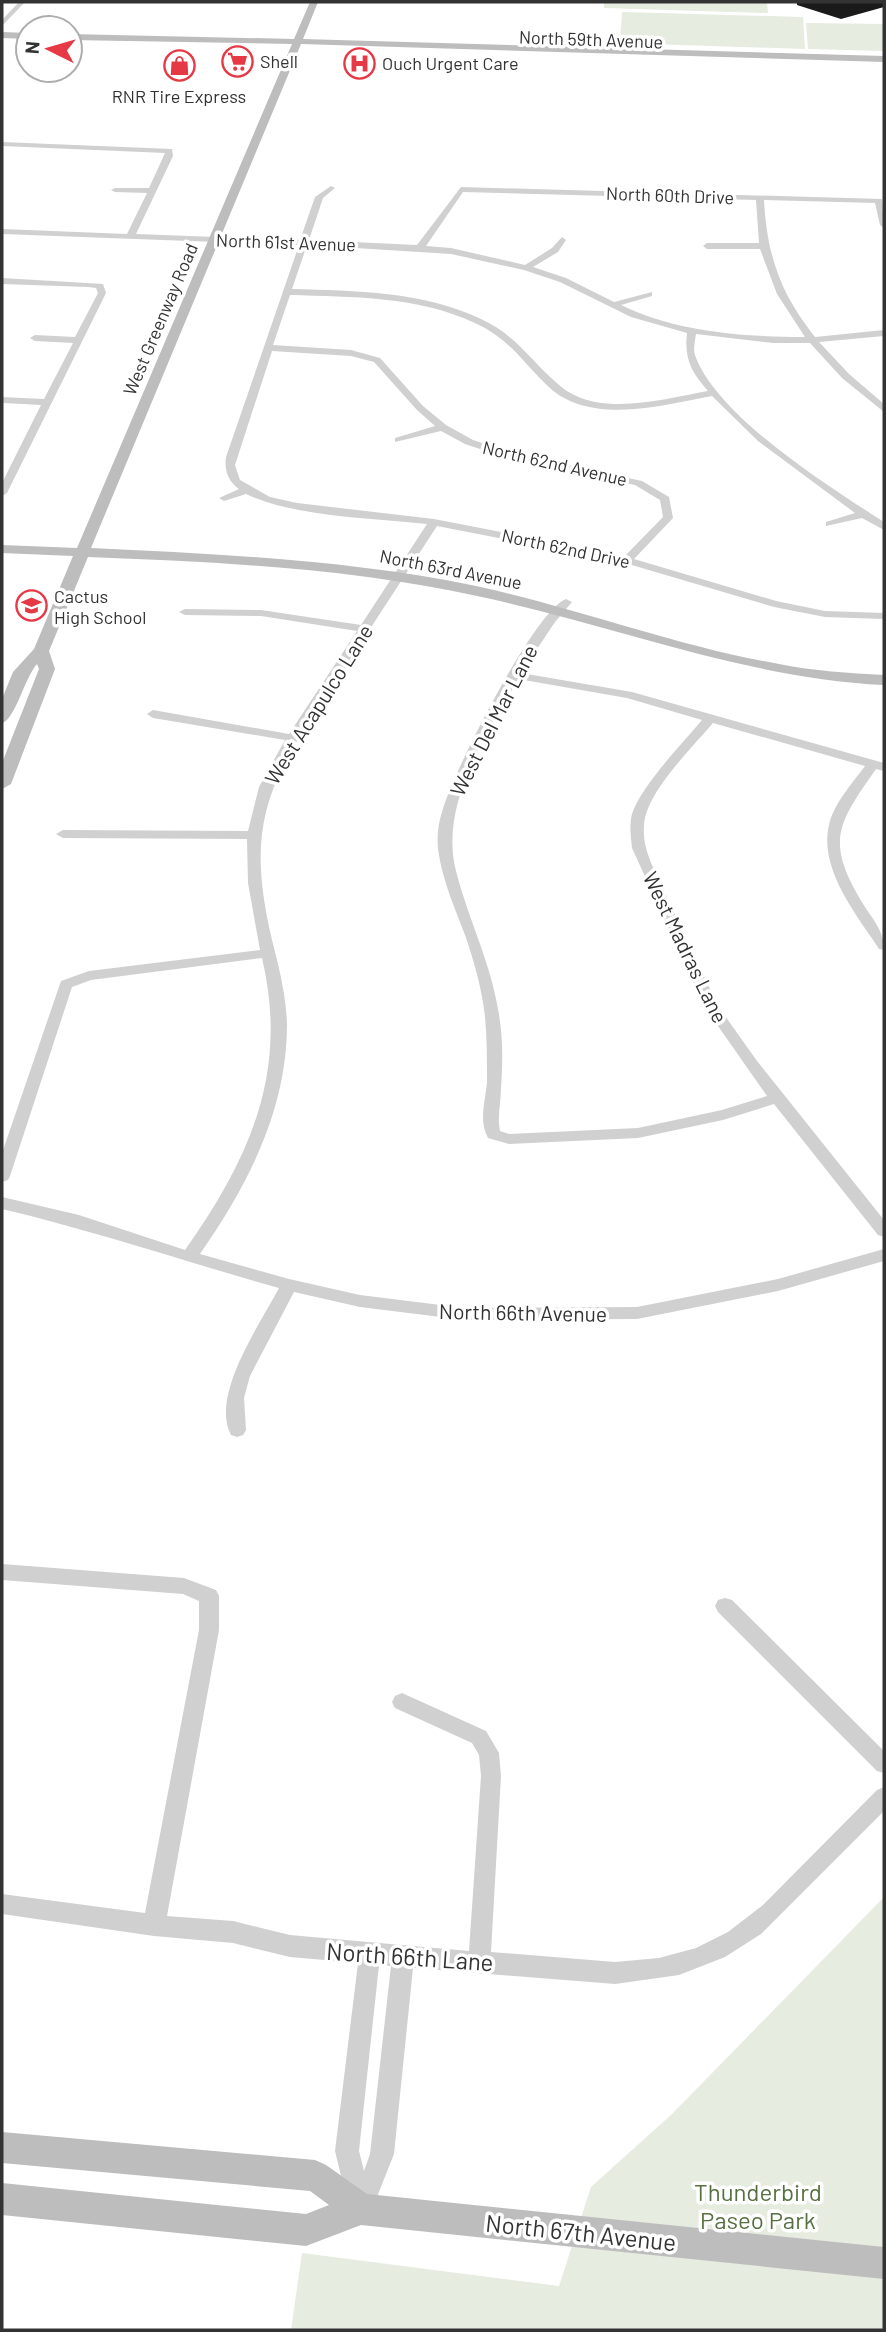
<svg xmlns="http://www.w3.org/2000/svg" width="886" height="2332" font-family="Barlow,sans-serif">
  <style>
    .green { fill: #e6ecdf }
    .building { fill: #1a1a1a }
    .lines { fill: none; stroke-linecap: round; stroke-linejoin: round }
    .street { fill: #d0d0d0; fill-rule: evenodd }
    .secondary { fill: #bdbdbd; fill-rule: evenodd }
    .labels { text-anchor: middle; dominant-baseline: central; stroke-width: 7; stroke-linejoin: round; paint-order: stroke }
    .far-street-label { font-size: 18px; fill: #333; stroke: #fff }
    .far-poi-label { font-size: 18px; fill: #333; stroke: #fff; text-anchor: start }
    .street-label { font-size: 21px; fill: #333; stroke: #fff }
    .near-street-label { font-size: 24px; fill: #333; stroke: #fff }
    .near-park-label { font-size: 24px; fill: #56703f; stroke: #fff }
  </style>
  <rect width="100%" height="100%" fill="#fff"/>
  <!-- green -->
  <g class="green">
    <polygon points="604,2 767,2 768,13 604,8"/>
    <polygon points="622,12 803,17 805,49 620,43"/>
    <polygon points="806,23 884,24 884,51 808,49"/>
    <polygon points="884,1897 884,2330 291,2330 302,2253 559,2286 591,2187 672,2114"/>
  </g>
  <!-- building -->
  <polygon class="building" points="797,2 884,2 884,7 841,19 797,5"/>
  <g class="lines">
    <!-- street -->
    <g class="street">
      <polygon points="19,2 25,2 2,26 2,20"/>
      <path d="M2,142L172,149L173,156L136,234L300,240L315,197L331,186L335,188L323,198L309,240L417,245L461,187L882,199L884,228L880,225L875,203L764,200C767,255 780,293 815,337L884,330V336L819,342L849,374L884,404V412L842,378L810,343H773L696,334C695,341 693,349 695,355C716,416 831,488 884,522V530L862,518L826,526V522L855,513L758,441L712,396C664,405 593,425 551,389C523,364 512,340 475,323C418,296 352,297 290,295L273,345L351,350L380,358L423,406L446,425L473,440L516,454L642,481L669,497L673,518L634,559L776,601L825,611L884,613V619L825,617L774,607L625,563L437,526L297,741C254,812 254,861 272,940C279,967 286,995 287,1024C287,1110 248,1185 200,1254L289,1279L360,1295L465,1308L637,1307L778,1279L884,1249V1261L778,1291L637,1319L465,1320L360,1307L294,1292L250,1376L244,1398L246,1430L243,1435L237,1437L231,1435C210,1396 260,1324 279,1288C186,1262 95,1231 2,1209V1197L79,1215L185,1250C250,1158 289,1072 262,958L91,980L72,987L10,1176L8,1180L2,1182V1153L61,981L89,971L260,950L248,883L247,839L63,838L56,834L63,830L248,831L259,787L285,740L153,718L147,714L153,710L289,734L357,631L261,616L185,615L179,612L185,609L261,610L361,625L427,524C372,518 295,517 246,494L224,501L219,498L239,489C228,481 224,470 226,457L299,245L2,234V229L127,234L147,193L115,192L111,190L115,188H149L165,153L2,146ZM463,192L756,200L759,243H707L703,246L707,249H760L777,294L805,337C744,337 676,332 621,305L652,296V292L614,302L566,278L533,267L558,252L566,240L562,237L552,248L525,265L451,248L426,246ZM307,245L451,254L524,270L560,282L631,317L687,333C684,358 691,372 708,391C663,399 596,419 558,384C530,360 516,335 481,319C422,291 356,291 292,289ZM272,351L351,356L374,362L417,410L435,426L395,438V442L441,431L465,444L510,459L635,485L660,500L663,517L625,556L434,519L297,503L270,497L240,480L235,465Z"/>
      <polygon points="2,278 103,284 106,293 7,493 2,496 2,483 41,405 3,403 2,397 44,399 73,343 35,341 30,338 35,335 75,337 98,293 96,288 88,287 2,284"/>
      <path d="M566,599L572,602L555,622L521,673L632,692L884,763V771L876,769C836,826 825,842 865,907C875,922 884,932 884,950L879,949C855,912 813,863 832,815C839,798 854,781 865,766L713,723C692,748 644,794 644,827C643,841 647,853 652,865L718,1006L757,1061L884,1220V1237L878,1235L774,1104L723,1120L638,1138L509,1144L488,1138C478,1120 486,1100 487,1081C487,1059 487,1038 485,1017C482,989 474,961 465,935C454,906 442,879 438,849C437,836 438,824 442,812C452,774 534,611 566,599ZM518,679L627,698L702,720C682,744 641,786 632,814C629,825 631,837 632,848L704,1006L767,1096L722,1110L638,1128L509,1134L500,1131C497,1116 501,1103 501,1088C503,1062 503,1035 498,1009C490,961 468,918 456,871C439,804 486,736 518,679Z"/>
      <path d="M2,1564L184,1578L216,1590L219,1596V1630L167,1916L233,1921L290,1935L469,1951L481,1776L479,1755L472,1743L395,1708L392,1702L395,1696L402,1693L486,1731L499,1753L501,1776L491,1952L615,1962L659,1958L696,1948L728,1932L763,1905L877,1790L884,1787V1811L761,1934L725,1957L679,1975L615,1984L413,1968L394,2154L369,2217L361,2221L353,2217L349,2209L335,2151L358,1963L290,1957L233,1943L154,1936L2,1914V1894L145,1913L199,1630V1601L183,1594L2,1580ZM379,1965L391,1966L370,2154L364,2171L359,2151Z"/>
      <polygon points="725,1598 732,1600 884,1751 884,1773 877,1771 718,1612 715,1606 718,1600"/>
    </g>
    <!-- secondary -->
    <g class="secondary">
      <path d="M310,2H318L303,39L884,56V62L301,44L91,548C220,554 350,560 476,586C578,608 676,646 779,664C814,671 849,673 884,675V685C743,678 614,625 477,596C349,568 218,562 88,557L49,651L55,669L11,784L2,789V763L39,669L37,664C25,677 15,720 2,723V699L13,672L34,649L73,556L2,553V545L77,548L292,44L70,40V34L294,39Z"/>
      <polygon points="2,32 28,33 28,39 2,38"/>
      <polygon points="2,2132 315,2160 326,2165 367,2194 884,2247 884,2279 361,2225 306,2246 2,2215 2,2183 306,2214 329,2205 310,2191 2,2163"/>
    </g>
  </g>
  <!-- icons -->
  <defs>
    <symbol id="supermarket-ring" viewBox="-11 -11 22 22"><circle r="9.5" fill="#fff" stroke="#e63946" stroke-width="1.5"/><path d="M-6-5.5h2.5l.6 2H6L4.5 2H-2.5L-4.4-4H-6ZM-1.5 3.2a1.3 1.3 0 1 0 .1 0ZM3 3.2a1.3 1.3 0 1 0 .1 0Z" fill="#e63946"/></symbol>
    <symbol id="hospital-ring" viewBox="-11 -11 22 22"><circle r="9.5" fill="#fff" stroke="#e63946" stroke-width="1.5"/><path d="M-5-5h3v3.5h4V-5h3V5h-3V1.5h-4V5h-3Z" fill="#e63946"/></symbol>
    <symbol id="shop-ring" viewBox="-11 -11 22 22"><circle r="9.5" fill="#fff" stroke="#e63946" stroke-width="1.5"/><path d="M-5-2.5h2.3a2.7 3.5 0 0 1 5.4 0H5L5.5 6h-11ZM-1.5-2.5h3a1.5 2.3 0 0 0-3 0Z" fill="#e63946"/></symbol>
    <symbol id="school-ring" viewBox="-11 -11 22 22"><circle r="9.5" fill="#fff" stroke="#e63946" stroke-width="1.5"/><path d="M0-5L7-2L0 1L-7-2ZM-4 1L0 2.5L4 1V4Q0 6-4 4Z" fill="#e63946"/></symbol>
  </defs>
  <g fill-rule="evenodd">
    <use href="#supermarket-ring" x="220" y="44" width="35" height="35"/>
    <use href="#hospital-ring" x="342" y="46" width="35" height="35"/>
    <use href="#shop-ring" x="162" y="48" width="35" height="35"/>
    <use href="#school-ring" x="14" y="588" width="35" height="35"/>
  </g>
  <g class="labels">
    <!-- far-street labels -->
    <g class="far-street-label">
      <text transform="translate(591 39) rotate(2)">North 59th Avenue</text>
      <text transform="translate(670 195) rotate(2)">North 60th Drive</text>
      <text transform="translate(286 242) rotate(2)">North 61st Avenue</text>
      <text transform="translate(160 319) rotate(-67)">West Greenway Road</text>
      <text transform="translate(555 463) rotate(13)">North 62nd Avenue</text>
      <text transform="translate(566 548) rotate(12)">North 62nd Drive</text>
      <text transform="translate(451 569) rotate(11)">North 63rd Avenue</text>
    </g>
    <!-- far-poi labels -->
    <g class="far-poi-label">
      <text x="260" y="61">Shell</text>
      <text x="382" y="63">Ouch Urgent Care</text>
      <text x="179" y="96" text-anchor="middle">RNR Tire Express</text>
      <text x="54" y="596">Cactus<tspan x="54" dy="21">High School</tspan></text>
    </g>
    <!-- street labels -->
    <g class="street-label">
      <text transform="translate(318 704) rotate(-58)">West Acapulco Lane</text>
      <text transform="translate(493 720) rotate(-63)">West Del Mar Lane</text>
      <text transform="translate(686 947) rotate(64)">West Madras Lane</text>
      <text transform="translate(523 1312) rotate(1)">North 66th Avenue</text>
    </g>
    <!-- near-street labels -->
    <g class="near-street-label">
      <text transform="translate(410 1956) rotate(4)">North 66th Lane</text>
      <text transform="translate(581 2232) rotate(6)">North 67th Avenue</text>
    </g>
    <!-- near-park labels -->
    <g class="near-park-label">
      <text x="758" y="2191">Thunderbird<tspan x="758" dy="28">Paseo Park</tspan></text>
    </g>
  </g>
  <!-- border -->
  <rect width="886" height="2332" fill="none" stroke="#333333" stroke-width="7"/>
  <!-- north arrow -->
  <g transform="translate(49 49) rotate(275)"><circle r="33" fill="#ffffff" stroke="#adadad" stroke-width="2"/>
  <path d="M0-5L12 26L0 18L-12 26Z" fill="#e63946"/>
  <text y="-10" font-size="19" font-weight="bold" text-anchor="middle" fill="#333333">N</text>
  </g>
</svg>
